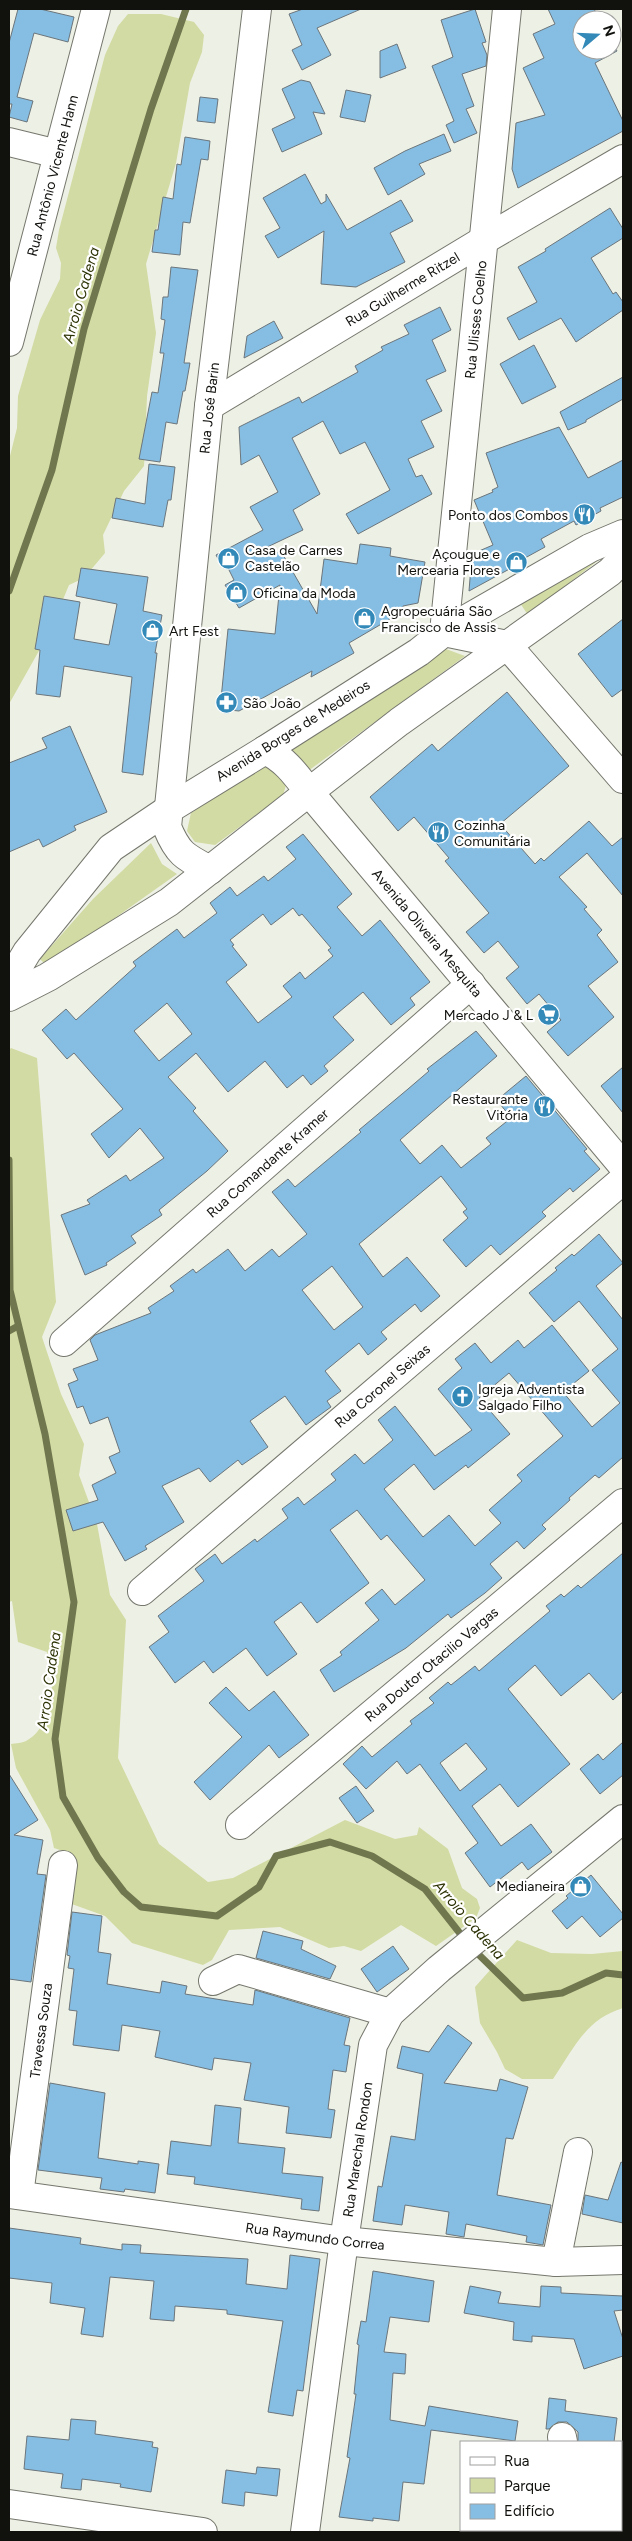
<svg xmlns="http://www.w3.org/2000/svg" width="632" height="2541" font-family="Figtree,sans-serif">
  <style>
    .green { fill: #d2dba3 }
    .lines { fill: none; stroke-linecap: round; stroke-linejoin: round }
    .stream { stroke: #70764e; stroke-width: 7 }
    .building { fill: #85bee2; stroke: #6b757c; fill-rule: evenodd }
    .minor-casing { stroke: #75776d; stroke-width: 30 }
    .major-casing { stroke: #75776d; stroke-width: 30 }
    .minor { stroke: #fff; stroke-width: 28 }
    .major { stroke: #fff; stroke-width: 28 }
    .labels { text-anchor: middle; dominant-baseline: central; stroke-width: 4.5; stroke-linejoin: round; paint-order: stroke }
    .street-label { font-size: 14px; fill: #11120e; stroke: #fff }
    .poi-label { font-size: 14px; fill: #11120e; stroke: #fff; text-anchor: start }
    .water-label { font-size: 15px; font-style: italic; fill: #2e3305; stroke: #fff }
  </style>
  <rect width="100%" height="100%" fill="#edf0e4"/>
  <!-- green -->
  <g class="green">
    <polygon points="128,14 161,14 194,22 204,35 202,52 190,83 176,163 146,264 156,333 147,396 144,466 124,491 103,535 105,553 84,578 69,585 49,633 9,704 9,460 17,428 18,396 40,320 60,279 61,263 56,248 59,230 105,55 118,26"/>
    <polygon points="605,555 528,615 518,600"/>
    <polygon points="443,648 465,656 308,771 291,748"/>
    <polygon points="262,767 277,768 287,782 283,795 215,845 195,842 187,831 191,813"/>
    <polygon points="151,843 162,864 177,874 47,966 40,959 93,899"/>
    <path d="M11,1048L37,1058L56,1302L42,1337L61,1394L84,1444L79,1475L97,1524L110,1595L126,1620L118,1758L159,1844L208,1882L233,1878L345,1820L395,1839L417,1835L419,1827L448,1849L462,1888L477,1899L480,1908L476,1918L436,1946L401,1925L361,1951L344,1946L329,1948L280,1927L229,1930L212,1960L203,1965L132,1943L105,1916L69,1903L66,1852L54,1848L50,1830L16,1768L11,1744C16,1743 22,1743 26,1741C53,1728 57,1675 47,1652L18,1642L12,1601L9,1602V1050Z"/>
    <path d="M517,1940L551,1953L592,1954L623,1951V2008C586,2019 574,2048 553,2079H522L505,2069L497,2052L480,2023L475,1987Z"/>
  </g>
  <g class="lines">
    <!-- stream -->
    <g class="stream">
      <polyline points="9,591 52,470 84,329 151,109 186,9"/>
      <polyline points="9,1160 10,1290 45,1434 74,1602 55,1739 63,1797 98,1858 124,1892 141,1907 217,1916 259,1887 276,1856 330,1842 372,1856 425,1889 466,1941"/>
      <polyline points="9,1331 18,1326"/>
      <polyline points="473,1949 523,1998 562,1993 606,1973 623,1975"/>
    </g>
  </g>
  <!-- building -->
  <g class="building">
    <polygon points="18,9 40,9 74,17 68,42 34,33 17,97 33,101 27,122 9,117 12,104 9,104 9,43"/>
    <polygon points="303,9 361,9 317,28 331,55 302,70 292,50 302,45 289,14"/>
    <polygon points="475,9 486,42 482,43 487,55 486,66 462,74 474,106 466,109 477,133 454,143 446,125 454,121 432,66 453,57 441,20"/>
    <polygon points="548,9 594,9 600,20 582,20 582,50 612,50 612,42 617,51 595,63 623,121 623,131 518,188 512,169 516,123 545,115 523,68 544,58 533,34 555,24"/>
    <polygon points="397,44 406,68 380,78 380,51"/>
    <polygon points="301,80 310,82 325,114 313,112 322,134 282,152 272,129 295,118 282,89"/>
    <polygon points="346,90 371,95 365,122 340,117"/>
    <polygon points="200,97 218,99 215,123 197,121"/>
    <polygon points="444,134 451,151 419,164 425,174 388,195 374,168 405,151"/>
    <polygon points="185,137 210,141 208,160 201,159 190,223 183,222 180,255 152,252 155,230 158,230 163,197 173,199 177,164 181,165"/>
    <polygon points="305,174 321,204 326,201 326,194 347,230 401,200 413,221 390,233 405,262 356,287 321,284 324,231 278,258 265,236 280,228 263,198"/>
    <polygon points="610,208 623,229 623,238 591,258 613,294 616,292 623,302 623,310 576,342 561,318 519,340 507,318 537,302 518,267 546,251 545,249"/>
    <polygon points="171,267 198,270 184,363 190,363 185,391 183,391 177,424 166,422 160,462 139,459 152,392 158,393 164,353 160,353 165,320 161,319 163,297 168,297"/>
    <polygon points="440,307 451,330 432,340 446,371 426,380 442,411 421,421 434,447 408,459 416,477 422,475 432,494 358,534 346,514 390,490 365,442 340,454 323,421 292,438 320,494 293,510 303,530 261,550 282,553 317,614 324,559 357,564 360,544 391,548 390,556 425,562 418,603 403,606 402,612 349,643 354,653 311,677 312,671 239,711 220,709 228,629 275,634 280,585 239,608 225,585 234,580 227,566 223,568 216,555 263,530 250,507 278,492 259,455 241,465 239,427 299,397 302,403 358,372 355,366 383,350 381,347 409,334 404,325"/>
    <polygon points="274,321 283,338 244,358 247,336"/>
    <polygon points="534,345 556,387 522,404 500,364"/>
    <polygon points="623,377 623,399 586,420 586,422 568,430 560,412"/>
    <polygon points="559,427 588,478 623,460 623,497 600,508 601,511 576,525 574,521 541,539 545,547 525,558 526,560 469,591 472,554 493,545 474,500 493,492 492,490 498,487 486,453"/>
    <polygon points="149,464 175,467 171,500 168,500 163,527 112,518 116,498 145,504"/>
    <polygon points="81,568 148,577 143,611 162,615 155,653 157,653 143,775 122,772 132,677 64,666 60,697 36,694 40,650 35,649 44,596 80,602 74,639 109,645 117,604 76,596"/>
    <polygon points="623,619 623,689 612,697 578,654"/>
    <polygon points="507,692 569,766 500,824 535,864 541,858 544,861 589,821 612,846 623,837 623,896 587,853 559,877 587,907 584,909 602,930 597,935 618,962 588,986 614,1017 568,1056 547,1032 561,1020 539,994 527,1004 506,978 519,967 498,941 484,953 466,932 489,913 445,861 449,858 414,817 398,831 370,797 432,744 438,751"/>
    <polygon points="70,726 107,812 74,826 76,830 43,847 39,839 9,852 9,763 47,748 42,738"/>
    <path d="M303,834L352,894L337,907L362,936L380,920L430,982L410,998L415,1005L391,1025L363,992L333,1017L354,1040L324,1066L328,1071L311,1085L303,1075L287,1088L265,1061L228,1092L196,1053L168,1077L196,1108L193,1111L228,1151L207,1171L159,1210L162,1215L131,1236L136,1243L106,1263L107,1265L85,1275L61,1215L90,1204L87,1200L126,1175L130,1181L164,1158L140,1128L109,1158L91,1134L123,1109L74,1053L67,1059L42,1030L66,1009L76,1020L136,966L133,962L177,929L184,938L217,913L210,903L230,887L237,896L264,876L268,881L296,859L286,847ZM293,908L299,916L302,914L331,948L328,950L333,956L305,979L300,972L283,986L292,997L258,1023L226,982L247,965L232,946L234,945L230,940L263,914L271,925ZM167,1003L192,1034L159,1061L134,1031Z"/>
    <path d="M476,1031L497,1056L400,1140L420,1164L442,1145L461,1168L491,1144L486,1138L511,1118L497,1100L526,1076L587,1149L584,1151L600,1169L573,1192L570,1188L542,1212L546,1216L500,1255L491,1245L466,1267L443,1240L468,1218L463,1212L467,1209L441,1176L359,1244L383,1277L407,1257L440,1296L421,1312L415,1304L381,1332L387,1339L368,1355L359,1343L325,1371L341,1391L327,1401L331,1407L306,1425L285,1396L250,1421L268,1447L242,1465L238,1460L210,1482L199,1468L162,1486L184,1522L145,1546L147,1549L125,1561L103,1522L73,1531L66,1510L98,1500L92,1485L116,1473L109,1457L120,1452L108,1417L90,1424L83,1406L77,1408L68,1384L78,1380L73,1369L98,1360L90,1340L95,1335L151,1313L148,1308L174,1291L170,1286L193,1269L196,1273L228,1249L245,1271L272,1249L279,1257L307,1234L272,1192L288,1179L295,1187L361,1132L359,1130L408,1089L429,1071L427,1069ZM332,1266L363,1307L334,1330L302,1290Z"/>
    <polygon points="623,1067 623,1113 601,1086"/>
    <path d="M599,1234L623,1263L596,1286L623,1320V1457L599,1478L595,1475L569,1498L570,1500L542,1525L546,1529L524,1549L517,1541L490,1564L502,1578L485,1593L451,1618L448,1614L406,1648L334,1692L320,1670L342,1655L340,1652L379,1620L365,1603L382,1589L395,1605L425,1580L387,1535L381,1540L357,1510L330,1530L369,1583L317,1623L301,1602L274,1622L297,1654L267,1676L246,1648L213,1673L204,1661L175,1683L149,1647L169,1632L158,1616L204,1581L195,1569L215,1554L222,1564L255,1539L257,1542L288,1518L282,1509L298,1497L304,1505L336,1480L331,1474L355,1454L364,1464L393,1440L378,1420L395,1406L435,1456L472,1430L438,1389L462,1368L455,1359L475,1343L491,1363L518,1340L524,1348L552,1325L589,1371L563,1392L592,1427L620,1403L592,1370L618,1349L579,1301L554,1322L529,1293L557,1270L555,1268L572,1254L574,1256ZM509,1373L563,1436L517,1475L522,1481L489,1510L501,1523L475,1546L449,1515L423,1537L384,1489L414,1464L434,1490L466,1465L468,1468L510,1434L479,1398Z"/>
    <path d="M623,1553V1691L613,1700L589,1673L561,1696L535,1665L508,1689L570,1764L518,1807L500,1784L472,1806L501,1846L531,1824L552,1852L528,1870L522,1862L490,1887L465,1853L478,1843L420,1764L407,1774L397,1761L366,1789L343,1764L362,1746L372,1757L412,1724L410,1721L434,1703L429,1698L448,1682L451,1685L475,1666L479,1671L550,1611L546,1606L561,1594L564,1597L578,1585L581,1588ZM466,1743L487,1769L460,1791L440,1763Z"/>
    <polygon points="226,1687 249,1711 274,1691 309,1735 279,1758 269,1745 210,1800 194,1782 242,1737 209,1703"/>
    <polygon points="623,1742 623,1775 600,1794 580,1769 598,1754 603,1760"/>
    <polygon points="9,1774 38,1820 14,1835 43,1840 37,1874 46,1875 31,1982 9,1979"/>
    <polygon points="356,1786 374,1811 357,1823 339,1798"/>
    <polygon points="591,1875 623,1914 623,1918 600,1937 582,1916 567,1929 552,1911 568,1898 566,1896"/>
    <polygon points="72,1912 102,1916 98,1952 111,1954 107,1984 160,1993 162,1981 187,1986 185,1994 253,2005 255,1990 350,2018 344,2045 350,2046 346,2072 333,2070 328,2109 335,2110 331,2138 286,2133 289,2107 244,2100 251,2063 214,2058 212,2070 155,2057 160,2031 122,2025 119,2051 73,2045 77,2011 69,2010 74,1969 68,1968 70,1956 67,1955"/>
    <polygon points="263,1931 303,1941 301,1949 336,1966 330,1979 256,1958"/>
    <polygon points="393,1946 409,1969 377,1992 361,1969"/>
    <polygon points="448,2025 472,2043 444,2083 497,2091 500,2079 528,2087 513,2139 506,2138 497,2195 551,2205 543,2245 526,2242 527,2236 466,2224 464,2237 446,2234 449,2212 405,2205 402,2225 373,2221 378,2186 382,2187 391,2136 415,2140 423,2074 397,2068 402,2046 429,2052"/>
    <polygon points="50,2083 105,2093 98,2158 138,2164 138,2161 159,2164 155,2193 125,2189 124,2192 100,2189 102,2178 38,2170"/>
    <polygon points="215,2105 241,2108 238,2143 285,2148 282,2173 323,2177 319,2211 301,2209 302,2199 194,2184 195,2177 167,2174 171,2141 211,2146"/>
    <polygon points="621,2162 623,2163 623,2223 582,2214 585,2195 608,2200"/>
    <polygon points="9,2228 81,2238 80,2244 122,2250 122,2244 141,2245 140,2253 248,2259 246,2284 287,2289 290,2255 320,2259 303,2391 297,2390 293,2416 268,2412 283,2321 227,2314 227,2310 175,2306 174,2321 150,2319 154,2281 110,2277 103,2337 81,2334 85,2308 50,2303 52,2283 9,2278"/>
    <polygon points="373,2271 434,2281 429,2322 390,2317 384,2352 406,2354 405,2374 393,2373 390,2420 425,2426 429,2406 518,2421 515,2441 431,2430 424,2484 403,2482 399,2521 373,2518 373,2521 339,2517 350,2458 347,2457 356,2394 354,2394 359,2345 357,2344 361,2321 366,2322"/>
    <polygon points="470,2286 501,2292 498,2303 540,2307 541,2286 561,2287 561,2293 623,2296 623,2310 614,2311 623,2339 623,2356 584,2369 574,2339 532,2336 532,2342 513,2340 514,2322 464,2313"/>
    <polygon points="549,2398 566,2400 565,2411 617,2418 614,2442 578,2442 578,2432 567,2422 558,2422 549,2429 546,2429"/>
    <polygon points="71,2419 96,2421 95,2434 153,2442 152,2447 158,2448 151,2492 120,2487 121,2484 82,2479 81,2490 61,2488 63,2474 24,2469 27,2436 69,2440"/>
    <polygon points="257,2467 280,2469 277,2496 245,2492 244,2506 222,2503 226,2470 256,2474"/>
  </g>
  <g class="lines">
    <defs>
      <g id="minor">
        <polyline points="9,142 58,154"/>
        <path id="s1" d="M9,342L96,9"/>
        <path id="s2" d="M209,406L484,240L623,159"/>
        <path id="s3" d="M623,558L610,572L399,722L309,792L623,1166"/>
        <path id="s4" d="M444,632L507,9"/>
        <polyline points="507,645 623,779"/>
        <polyline points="265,750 419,652 444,632 590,548 623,534"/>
        <path id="s5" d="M64,1342L471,984"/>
        <path id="s6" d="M142,1591L623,1180"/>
        <path id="s7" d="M240,1825L623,1503"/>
        <polyline points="213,1981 238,1969 390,2013"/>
        <path id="s8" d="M9,2194L344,2241L556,2262L623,2260"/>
        <path id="s9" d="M19,2195L63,1865"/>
        <polyline points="556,2262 578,2152"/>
        <polyline points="562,2437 563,2442"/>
        <polyline points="9,2504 203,2532"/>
        <path id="s10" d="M305,2532L344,2241L373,2045L390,2013L439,1969L623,1819"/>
        <polyline points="557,2532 557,2530"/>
      </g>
      <g id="major">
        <polyline points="444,632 507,645"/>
        <path id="s11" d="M210,870C185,857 178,854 167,827L209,406L257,9"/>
        <path d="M9,982L27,952L111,848L169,809L265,750C285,759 296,775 309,792L169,902L48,977L9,997"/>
      </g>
    </defs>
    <!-- minor casing -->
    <use href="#minor" class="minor-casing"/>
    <!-- major casing -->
    <use href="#major" class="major-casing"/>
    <!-- minor -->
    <use href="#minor" class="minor"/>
    <!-- major -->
    <use href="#major" class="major"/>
  </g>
  <!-- icons -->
  <defs>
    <symbol id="restaurant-disc" viewBox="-11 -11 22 22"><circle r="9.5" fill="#3389b8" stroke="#fff"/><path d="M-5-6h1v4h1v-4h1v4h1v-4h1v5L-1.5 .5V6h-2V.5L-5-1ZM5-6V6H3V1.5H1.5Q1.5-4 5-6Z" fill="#fff"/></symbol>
    <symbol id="shop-disc" viewBox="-11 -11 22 22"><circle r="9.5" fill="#3389b8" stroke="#fff"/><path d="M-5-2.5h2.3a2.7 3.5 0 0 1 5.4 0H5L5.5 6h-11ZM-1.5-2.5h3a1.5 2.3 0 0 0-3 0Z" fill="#fff"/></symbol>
    <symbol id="pharmacy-disc" viewBox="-11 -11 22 22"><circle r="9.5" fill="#3389b8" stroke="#fff"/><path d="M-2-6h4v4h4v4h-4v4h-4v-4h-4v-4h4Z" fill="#fff"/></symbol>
    <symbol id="supermarket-disc" viewBox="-11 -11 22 22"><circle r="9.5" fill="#3389b8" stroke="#fff"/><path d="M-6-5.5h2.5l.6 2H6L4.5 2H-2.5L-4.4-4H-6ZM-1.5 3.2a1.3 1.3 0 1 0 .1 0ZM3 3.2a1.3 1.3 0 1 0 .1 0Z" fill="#fff"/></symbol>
    <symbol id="church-disc" viewBox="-11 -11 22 22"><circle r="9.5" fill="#3389b8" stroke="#fff"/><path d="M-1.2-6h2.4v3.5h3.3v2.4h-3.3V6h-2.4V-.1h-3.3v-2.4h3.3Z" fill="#fff"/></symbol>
  </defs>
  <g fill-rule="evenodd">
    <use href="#restaurant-disc" x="572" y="502" width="25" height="25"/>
    <use href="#shop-disc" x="216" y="546" width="25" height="25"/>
    <use href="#shop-disc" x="504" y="550" width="25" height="25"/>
    <use href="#shop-disc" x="224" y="580" width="25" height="25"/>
    <use href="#shop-disc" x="352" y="606" width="25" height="25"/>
    <use href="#shop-disc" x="140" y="618" width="25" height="25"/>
    <use href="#pharmacy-disc" x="214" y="690" width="25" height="25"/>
    <use href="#restaurant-disc" x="426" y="820" width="25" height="25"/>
    <use href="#supermarket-disc" x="536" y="1002" width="25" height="25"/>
    <use href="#restaurant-disc" x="532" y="1094" width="25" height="25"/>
    <use href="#church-disc" x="450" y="1384" width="25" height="25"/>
    <use href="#shop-disc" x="568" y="1874" width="25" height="25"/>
  </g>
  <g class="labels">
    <!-- street labels -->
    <g class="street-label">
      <text stroke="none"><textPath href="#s1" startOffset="172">Rua Antônio Vicente Hann</textPath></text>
      <text stroke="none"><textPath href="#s2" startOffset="226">Rua Guilherme Ritzel</textPath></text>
      <text stroke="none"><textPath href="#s4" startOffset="314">Rua Ulisses Coelho</textPath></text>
      <text stroke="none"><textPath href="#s11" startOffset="484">Rua José Barin</textPath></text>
      <text transform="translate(293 731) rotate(-32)">Avenida Borges de Medeiros</text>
      <text stroke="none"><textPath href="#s3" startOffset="576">Avenida Oliveira Mesquita</textPath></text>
      <text stroke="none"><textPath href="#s5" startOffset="271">Rua Comandante Kramer</textPath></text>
      <text stroke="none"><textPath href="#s6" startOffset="316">Rua Coronel Seixas</textPath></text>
      <text stroke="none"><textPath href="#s7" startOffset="250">Rua Doutor Otacilio Vargas</textPath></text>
      <text stroke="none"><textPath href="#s9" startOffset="166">Travessa Souza</textPath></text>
      <text stroke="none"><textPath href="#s10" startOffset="386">Rua Marechal Rondon</textPath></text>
      <text stroke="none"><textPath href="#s8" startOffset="309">Rua Raymundo Correa</textPath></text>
    </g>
    <!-- poi labels -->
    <g class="poi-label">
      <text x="568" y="515" text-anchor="end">Ponto dos Combos</text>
      <text x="245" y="550">Casa de Carnes<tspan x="245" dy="16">Castelão</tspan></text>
      <text x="500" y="554" text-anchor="end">Açougue e<tspan x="500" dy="16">Mercearia Flores</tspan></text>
      <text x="253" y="593">Oficina da Moda</text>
      <text x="381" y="611">Agropecuária São<tspan x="381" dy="16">Francisco de Assis</tspan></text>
      <text x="169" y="631">Art Fest</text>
      <text x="243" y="703">São João</text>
      <text x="454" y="825">Cozinha<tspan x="454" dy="16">Comunitária</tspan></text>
      <text x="533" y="1015" text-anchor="end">Mercado J &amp; L</text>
      <text x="528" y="1099" text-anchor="end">Restaurante<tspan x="528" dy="16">Vitória</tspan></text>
      <text x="478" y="1389">Igreja Adventista<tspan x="478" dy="16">Salgado Filho</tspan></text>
      <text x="565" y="1886" text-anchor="end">Medianeira</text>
    </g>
    <!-- water labels -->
    <g class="water-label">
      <text transform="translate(81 295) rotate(-74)">Arroio Cadena</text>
      <text transform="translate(49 1681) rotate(-82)">Arroio Cadena</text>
      <text transform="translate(469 1920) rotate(49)">Arroio Cadena</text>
    </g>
  </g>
  <!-- border -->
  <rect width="632" height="2541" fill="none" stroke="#11120e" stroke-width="20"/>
  <!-- legend -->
  <rect x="460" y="2441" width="162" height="90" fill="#ffffff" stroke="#a0a09f"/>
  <rect x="470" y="2457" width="25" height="8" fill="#ffffff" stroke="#a0a09f"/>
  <text x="504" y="2466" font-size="15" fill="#11120e">Rua</text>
  <rect x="470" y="2478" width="25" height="15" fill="#d2dba3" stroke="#a0a09f"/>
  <text x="504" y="2491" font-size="15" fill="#11120e">Parque</text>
  <rect x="470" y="2504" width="25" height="15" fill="#85bee2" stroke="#a0a09f"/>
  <text x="504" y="2516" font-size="15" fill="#11120e">Edifício</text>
  <!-- north arrow -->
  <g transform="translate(597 35) rotate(71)"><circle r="24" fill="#ffffff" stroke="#a0a09f"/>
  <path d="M0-4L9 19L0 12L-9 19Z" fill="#3389b8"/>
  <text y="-8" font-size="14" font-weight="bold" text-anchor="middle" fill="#11120e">N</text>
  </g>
</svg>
